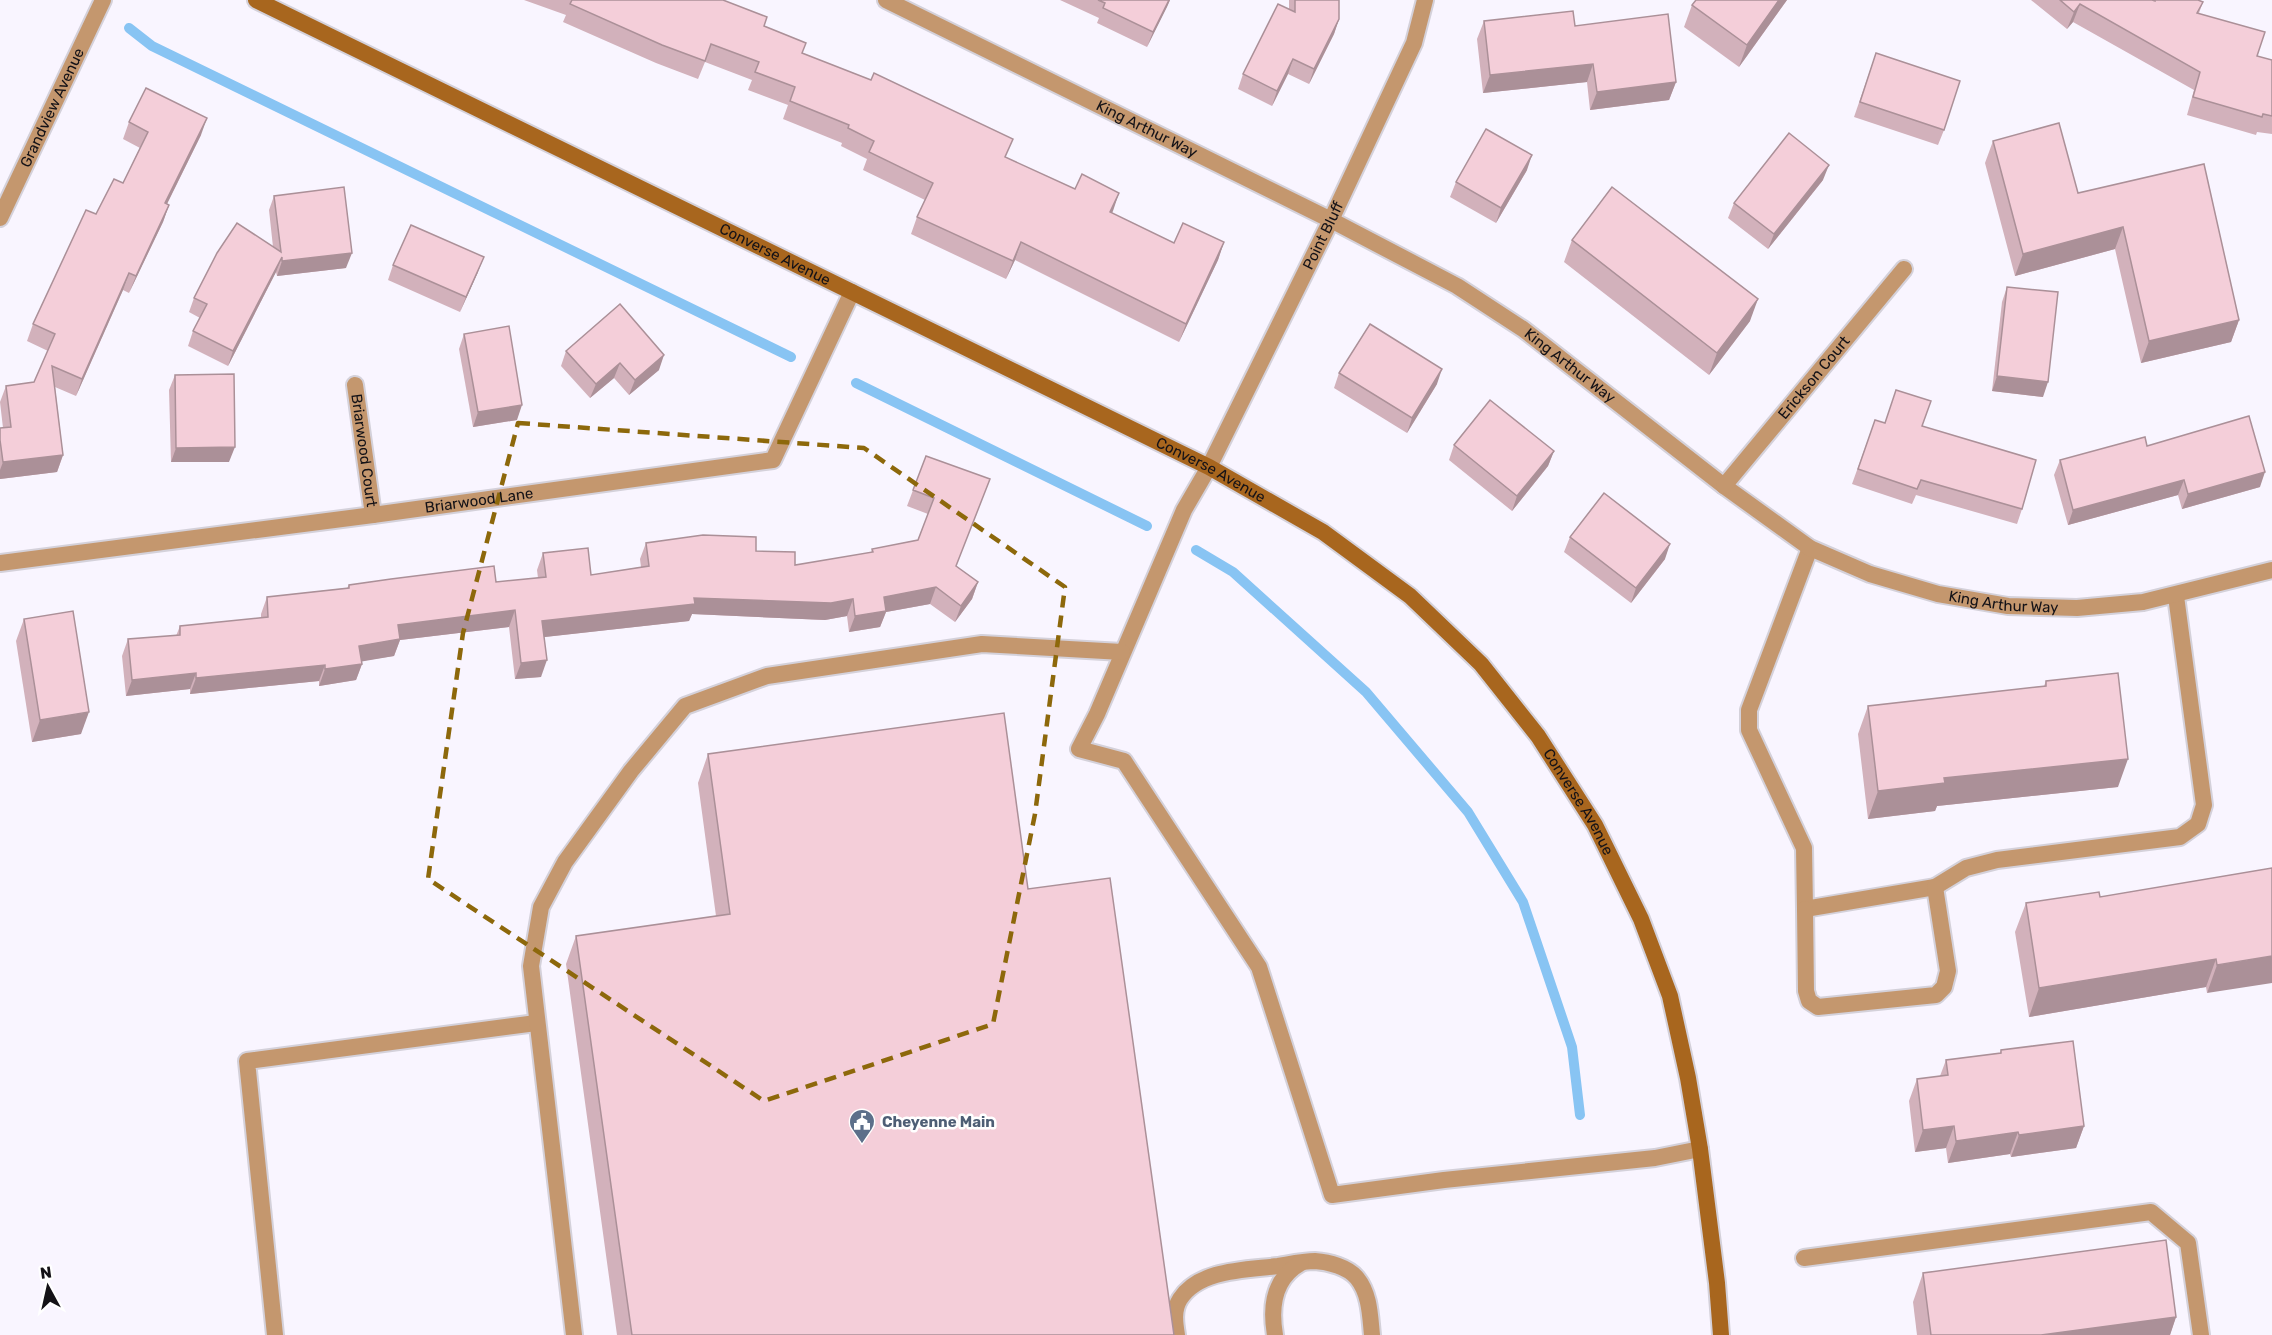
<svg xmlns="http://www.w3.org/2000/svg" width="2272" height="1335" font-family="Rubik,sans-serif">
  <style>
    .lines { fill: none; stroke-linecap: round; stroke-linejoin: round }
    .stream { stroke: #88c4f3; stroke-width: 10 }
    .service-casing { stroke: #d4d1da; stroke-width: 20 }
    .minor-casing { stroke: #d4d1da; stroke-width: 20 }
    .tertiary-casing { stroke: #d4d1da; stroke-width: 20 }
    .secondary-casing { stroke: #d4d1da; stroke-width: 20 }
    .service { stroke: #c4976e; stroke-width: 16 }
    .minor { stroke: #c4976e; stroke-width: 16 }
    .tertiary { stroke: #c4976e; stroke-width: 16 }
    .secondary { stroke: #a8661e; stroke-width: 16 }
    .wall { fill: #d2b1bb }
    .shaded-wall { fill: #ab9098 }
    .building { fill: #f4ced9; stroke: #ab9098; stroke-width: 1.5 }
    .marked { fill: none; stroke: #8d680b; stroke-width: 4.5; stroke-dasharray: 12 8; stroke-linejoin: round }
    .labels { text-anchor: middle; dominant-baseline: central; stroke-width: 5; stroke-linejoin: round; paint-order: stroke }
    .street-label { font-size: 15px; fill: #141217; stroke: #fff }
    .service-label { font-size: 15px; font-weight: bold; fill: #4e5e75; stroke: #fff; text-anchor: start }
  </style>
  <rect width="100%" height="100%" fill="#f9f5ff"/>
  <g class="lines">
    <!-- stream -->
    <g class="stream">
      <polyline points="129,28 152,46 791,357"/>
      <polyline points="856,383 1147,526"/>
      <polyline points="1196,550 1233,572 1366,692 1468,812 1523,902 1572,1047 1580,1115"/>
    </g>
    <defs>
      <g id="service">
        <polyline points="1209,467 1184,510 1097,714 1079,749 1124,761 1259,967 1332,1195 1444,1180 1655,1158 1700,1149"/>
        <polyline points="1810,548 1749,710 1749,730 1804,848 1805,909 1935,887 1966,868 1997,860 2180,837 2198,824 2204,805 2176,596"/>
        <polyline points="1805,909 1806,991 1809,1001 1818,1007 1936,995 1944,987 1948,971 1935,887"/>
        <polyline points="1804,1258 2151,1212 2188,1243 2201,1335"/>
        <polyline points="275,1335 247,1061 536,1023"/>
        <polyline points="574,1335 531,966 541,907 565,862 631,771 685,706 767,676 982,644 1122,652"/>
        <path d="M1177,1335C1175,1323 1173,1310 1180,1299C1199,1269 1247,1270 1278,1266C1290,1264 1303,1261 1315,1261C1329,1262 1348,1267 1357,1278C1370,1294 1370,1316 1372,1335"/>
        <path d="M1275,1335C1270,1306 1274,1278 1301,1263"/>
      </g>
      <g id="minor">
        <path id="s1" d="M886,0L1331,220L1457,286L1523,329L1724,486L1810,548L1870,574L1938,594L2008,606L2077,608L2143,602L2272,570"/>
        <path id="s2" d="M0,218L103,0"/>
        <path id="s3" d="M355,385L373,515"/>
        <path id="s4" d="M1724,486L1904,269"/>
        <path id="s5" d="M0,563L373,515L773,460L852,292"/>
      </g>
      <g id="tertiary">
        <path id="s6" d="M1209,467L1331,220L1414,43L1425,0"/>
      </g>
      <g id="secondary">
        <path id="s7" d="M256,0L1209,467L1323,532L1410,596L1481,664L1538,736L1595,825L1641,919L1670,996L1688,1078L1700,1149L1717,1283L1721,1335"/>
      </g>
    </defs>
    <!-- service casing -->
    <use href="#service" class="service-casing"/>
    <!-- minor casing -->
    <use href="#minor" class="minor-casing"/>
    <!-- tertiary casing -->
    <use href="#tertiary" class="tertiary-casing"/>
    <!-- secondary casing -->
    <use href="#secondary" class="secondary-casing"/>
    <!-- service -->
    <use href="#service" class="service"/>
    <!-- minor -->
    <use href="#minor" class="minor"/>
    <!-- tertiary -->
    <use href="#tertiary" class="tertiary"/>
    <!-- secondary -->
    <use href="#secondary" class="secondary"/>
  </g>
  <!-- wall -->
  <g class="wall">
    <polygon points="524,0 723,0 764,26 802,53 1006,157 1112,213 1174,243 1224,242 1218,260 1179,342 1015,260 1006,279 911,234 917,217 925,200 863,170 867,159 841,146 842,143 783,119 788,105 748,90 752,80 705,62 698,79 656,63 563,22 566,15"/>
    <polygon points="1060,0 1170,0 1147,47 1097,23 1099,18"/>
    <polygon points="1289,0 1339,0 1339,19 1334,34 1309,84 1288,74 1272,106 1238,89 1243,74 1289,10"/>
    <polygon points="1787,0 1739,67 1684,27 1692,5"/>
    <polygon points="2031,0 2152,0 2155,1 2203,2 2199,13 2257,56 2272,60 2272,134 2257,132 2256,135 2187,115 2194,90 2073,22 2067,29"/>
    <polygon points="1484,21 1575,26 1676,82 1669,100 1590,110 1587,82 1483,93 1477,39"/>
    <polygon points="1876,53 1944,130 1938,145 1854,117"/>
    <polygon points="129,122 201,135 167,204 169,205 163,222 129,293 123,290 76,396 55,387 63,455 57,472 0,479 0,428 3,428 0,402 6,386 34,382 48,351 27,341 33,324 96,214 123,183 140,148 123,139"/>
    <polygon points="1993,141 2078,193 2204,164 2239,320 2231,342 2141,363 2115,249 2015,276 1985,163"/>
    <polygon points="1527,170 1496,223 1450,197 1456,182"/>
    <polygon points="1823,180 1768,249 1728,218 1734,203"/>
    <polygon points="274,196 346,268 277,276 276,272 228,366 188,346 193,331 200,318 189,312 194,298 273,247 269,210"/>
    <polygon points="1572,240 1750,321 1709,375 1564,262"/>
    <polygon points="393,265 478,272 460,312 388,280"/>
    <polygon points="2007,287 2043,397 1992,391 2002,302"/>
    <polygon points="464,334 517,420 473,427 459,349"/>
    <polygon points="566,351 659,370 629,395 614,378 590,398 561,366"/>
    <polygon points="1339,373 1437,384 1407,433 1334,388"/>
    <polygon points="175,375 229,462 171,462 169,390"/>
    <polygon points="1875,420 1885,423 1922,426 2022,509 2017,524 1916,495 1912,504 1852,484"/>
    <polygon points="1454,445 1554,451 1548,466 1512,511 1449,460"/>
    <polygon points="2147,446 2260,487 2182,509 2178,495 2068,525 2054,475 2060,460"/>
    <polygon points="926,456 956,566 978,582 972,599 955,622 930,604 886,612 880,627 849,632 847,616 825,620 692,614 689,621 544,637 541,677 515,679 509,627 400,640 394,656 361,661 362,664 356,680 319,686 319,681 190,694 190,689 126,696 122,656 128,639 176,636 180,626 261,618 261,614 267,597 347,588 349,585 496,582 538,578 537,570 543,553 591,575 641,567 640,559 646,543 756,551 795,565 871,553 872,549 918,540 928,514 907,506"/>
    <polygon points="1570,537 1665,559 1631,603 1564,552"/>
    <polygon points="24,619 81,734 32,742 16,641"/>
    <polygon points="2046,681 2118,787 1937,806 1935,811 1868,819 1858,734 1868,706 2044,686"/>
    <polygon points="708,754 1028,889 1174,1335 617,1335 566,964 576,936 716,916 698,783"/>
    <polygon points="2272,868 2207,993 2206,987 2029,1017 2015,932 2026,903 2100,897"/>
    <polygon points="2001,1050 2084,1126 2076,1148 2011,1157 2010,1154 1948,1163 1946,1148 1915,1152 1909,1101 1917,1079 1940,1076 1946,1060 2000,1053"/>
    <polygon points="1923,1273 2176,1317 2170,1335 1917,1335 1913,1302"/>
  </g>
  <!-- shaded-wall -->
  <g class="shaded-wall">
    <polygon points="1169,0 1170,0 1167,7 1147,47 1153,32"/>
    <polygon points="1779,0 1787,0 1739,67 1747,45"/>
    <polygon points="2080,4 2073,22 2067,29 2074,12"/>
    <polygon points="1339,19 1334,34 1309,84 1314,69"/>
    <polygon points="1293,59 1288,74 1272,106 1277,91"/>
    <polygon points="1593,64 1587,82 1483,93 1490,75"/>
    <polygon points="1676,82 1669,100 1590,110 1597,92"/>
    <polygon points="207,118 201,135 159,220 165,203"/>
    <polygon points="1532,155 1527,170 1496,223 1501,208"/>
    <polygon points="1829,165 1823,180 1768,249 1774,234"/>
    <polygon points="1119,193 1113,211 1103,230 1110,212"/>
    <polygon points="169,205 163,222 129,293 136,276"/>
    <polygon points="2123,227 2115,249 2015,276 2023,254"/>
    <polygon points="1021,242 1015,260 1006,279 1013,261"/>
    <polygon points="1224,242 1218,260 1179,342 1186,324"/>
    <polygon points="352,253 346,268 277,276 282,261"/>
    <polygon points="282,257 276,272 228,366 233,351"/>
    <polygon points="484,257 478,272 460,312 466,297"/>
    <polygon points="129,273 123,290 76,396 82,379"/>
    <polygon points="1758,299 1750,321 1709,375 1717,353"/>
    <polygon points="2239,320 2231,342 2141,363 2149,341"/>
    <polygon points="664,355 659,370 629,395 635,380"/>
    <polygon points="620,363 614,378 590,398 596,384"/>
    <polygon points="1442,369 1437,384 1407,433 1412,418"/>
    <polygon points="1997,376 2048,382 2043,397 1992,391"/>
    <polygon points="522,405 517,420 473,427 478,412"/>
    <polygon points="235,447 229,462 171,462 176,448"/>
    <polygon points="1554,451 1548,466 1512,511 1517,496"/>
    <polygon points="63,455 57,472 0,479 0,470 3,462"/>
    <polygon points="2265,472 2260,487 2182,509 2188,494"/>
    <polygon points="2184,480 2178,495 2068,525 2073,510"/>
    <polygon points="1670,544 1665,559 1631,603 1636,588"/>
    <polygon points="978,582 972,599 955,622 961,606"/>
    <polygon points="936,587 930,604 886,612 880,627 849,632 855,616 884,597"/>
    <polygon points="694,598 853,599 847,616 825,620 692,614 689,621 536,638 542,621"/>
    <polygon points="515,610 509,627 400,640 394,656 353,663 359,646 398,625"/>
    <polygon points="547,660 541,677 515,679 521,663"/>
    <polygon points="362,664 356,680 319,686 325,669"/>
    <polygon points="325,665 319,681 190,694 196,678"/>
    <polygon points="196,673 190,689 126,696 132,680"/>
    <polygon points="89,712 81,734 32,742 40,720"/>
    <polygon points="2128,759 2118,787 1937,806 1935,811 1868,819 1878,791 1944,778"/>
    <polygon points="2272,956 2272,983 2207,993 2217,965"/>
    <polygon points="2216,959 2206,987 2029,1017 2039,988"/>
    <polygon points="1954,1126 1946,1148 1915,1152 1923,1130"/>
    <polygon points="2084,1126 2076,1148 2011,1157 2019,1135"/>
    <polygon points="2018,1132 2010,1154 1948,1163 1956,1141"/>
    <polygon points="2176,1317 2170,1335 2041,1335"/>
  </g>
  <!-- building -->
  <g class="building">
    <polygon points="572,0 723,0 767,17 764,26 806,43 802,53 871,80 874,73 1013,139 1005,157 1075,189 1082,174 1119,193 1110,212 1174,243 1183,223 1224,242 1186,324 1021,242 1013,261 917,217 933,183 869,152 874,141 848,128 849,125 790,101 795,87 755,72 759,62 711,44 705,61 662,45 570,4"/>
    <polygon points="1098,0 1169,0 1153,32 1103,8 1105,3"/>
    <polygon points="1295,0 1339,0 1339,19 1314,69 1293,59 1277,91 1243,74 1278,4 1295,12"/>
    <polygon points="1696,0 1779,0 1747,45 1692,5"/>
    <polygon points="2060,0 2152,0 2155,1 2155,0 2198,0 2203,2 2197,13 2265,32 2257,56 2272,60 2272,116 2263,114 2262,117 2193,97 2200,72 2080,4 2074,12"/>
    <polygon points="1573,11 1575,26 1668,14 1676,82 1597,92 1593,64 1490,75 1484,21"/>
    <polygon points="1876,53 1960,81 1944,130 1860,102"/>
    <polygon points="146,88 207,118 165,203 169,205 136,276 129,273 82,379 52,366 63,455 3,462 0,440 0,428 11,427 6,386 34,382 55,334 33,324 86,210 96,214 114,179 123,183 148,132 129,122"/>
    <polygon points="2059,123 2078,193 2204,164 2239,320 2149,341 2123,227 2023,254 1993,141"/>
    <polygon points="1486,129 1532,155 1501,208 1456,182"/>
    <polygon points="1789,133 1829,165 1774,234 1734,203"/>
    <polygon points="344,187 352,253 282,261 282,257 233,351 193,331 207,304 194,298 217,253 237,223 281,252 274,196"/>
    <polygon points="1612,187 1758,299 1717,353 1572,240"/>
    <polygon points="411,225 484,257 466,297 393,265"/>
    <polygon points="2007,287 2058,292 2048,382 1997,376"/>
    <polygon points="620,304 664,355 635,380 620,363 596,384 566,351"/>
    <polygon points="1370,324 1442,369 1412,418 1339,373"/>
    <polygon points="509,326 522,405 478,412 464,334"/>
    <polygon points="234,374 235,447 176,448 175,375"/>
    <polygon points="1896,390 1931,401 1922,426 2036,460 2022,509 1921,480 1917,489 1858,469 1875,420 1885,423"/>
    <polygon points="1490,400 1554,451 1517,496 1454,445"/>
    <polygon points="2249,416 2265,472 2188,494 2184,480 2073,510 2060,460 2145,437 2147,446"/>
    <polygon points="926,456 990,479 956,566 978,582 961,606 936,587 884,597 886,611 855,616 853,599 831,603 694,598 695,604 542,621 547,660 521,663 515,610 398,625 400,639 359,646 362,664 325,669 325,665 196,678 196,673 132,680 128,639 180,635 180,626 268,617 267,597 349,588 349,585 391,579 494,566 496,582 546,577 543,553 588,548 591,575 649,566 646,543 703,535 756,537 756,551 795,552 795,565 873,552 872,549 918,540 934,498 913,490"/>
    <polygon points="1604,493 1670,544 1636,588 1570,537"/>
    <polygon points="73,611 89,712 40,720 24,619"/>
    <polygon points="2118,673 2128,759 1944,778 1945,783 1878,791 1868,706 2046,686 2046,681"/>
    <polygon points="1004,713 1028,889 1110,878 1174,1335 632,1335 576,936 730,914 708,754"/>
    <polygon points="2272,868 2272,956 2217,965 2216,959 2039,988 2026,903 2099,892 2100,897"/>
    <polygon points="2073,1041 2084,1126 2019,1135 2018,1132 1956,1141 1954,1126 1923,1130 1917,1079 1948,1075 1946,1060 2001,1053 2001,1050"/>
    <polygon points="2166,1240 2176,1317 2041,1335 1931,1335 1923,1273"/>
  </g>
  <!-- marked area -->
  <path class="marked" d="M518,423L864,448L1065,587L1035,814L993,1024L764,1101L428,879L463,633Z"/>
  <!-- icons -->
  <defs>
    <symbol id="civic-pin" viewBox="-11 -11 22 30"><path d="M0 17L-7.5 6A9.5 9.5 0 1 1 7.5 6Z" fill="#5c6f8a" stroke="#fff"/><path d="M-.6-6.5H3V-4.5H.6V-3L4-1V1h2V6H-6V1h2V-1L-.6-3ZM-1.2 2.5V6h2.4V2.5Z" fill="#fff"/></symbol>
  </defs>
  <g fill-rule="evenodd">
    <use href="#civic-pin" x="847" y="1107" width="30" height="40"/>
  </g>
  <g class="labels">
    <!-- street labels -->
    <g class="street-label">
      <text stroke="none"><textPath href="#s2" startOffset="122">Grandview Avenue</textPath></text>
      <text stroke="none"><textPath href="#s1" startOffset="291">King Arthur Way</textPath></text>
      <text stroke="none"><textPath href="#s6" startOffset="258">Point Bluff</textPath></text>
      <text stroke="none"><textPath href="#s7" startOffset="578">Converse Avenue</textPath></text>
      <text stroke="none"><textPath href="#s1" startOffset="777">King Arthur Way</textPath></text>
      <text stroke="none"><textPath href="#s4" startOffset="141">Erickson Court</textPath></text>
      <text stroke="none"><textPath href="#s3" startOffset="66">Briarwood Court</textPath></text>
      <text stroke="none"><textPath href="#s7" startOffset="1064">Converse Avenue</textPath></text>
      <text stroke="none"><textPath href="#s5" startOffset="483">Briarwood Lane</textPath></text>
      <text stroke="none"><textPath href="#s1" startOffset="1281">King Arthur Way</textPath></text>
      <text stroke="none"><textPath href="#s7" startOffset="1568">Converse Avenue</textPath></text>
    </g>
    <!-- service labels -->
    <g class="service-label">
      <text x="882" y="1122">Cheyenne Main</text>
    </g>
  </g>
  <!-- north arrow -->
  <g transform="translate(48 1287) rotate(352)" stroke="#ffffff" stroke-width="4.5" paint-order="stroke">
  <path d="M0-4.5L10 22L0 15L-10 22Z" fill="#141217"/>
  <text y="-9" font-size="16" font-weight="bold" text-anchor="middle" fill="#141217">N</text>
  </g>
</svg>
